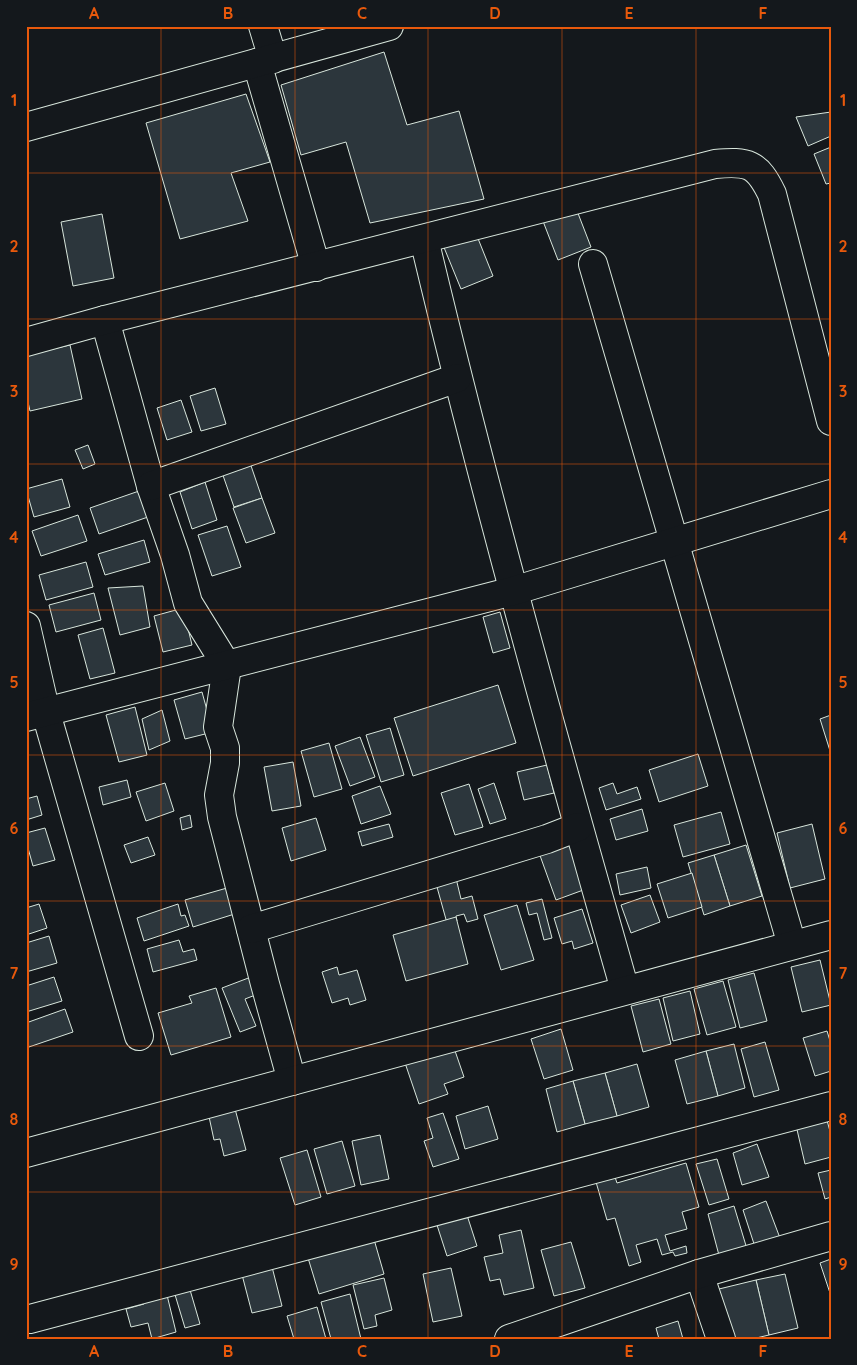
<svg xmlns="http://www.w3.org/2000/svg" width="857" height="1365" font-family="Quicksand,sans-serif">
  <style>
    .building { fill: #2c363c; stroke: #d8e6dc }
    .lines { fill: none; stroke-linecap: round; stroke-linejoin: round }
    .minor-casing { stroke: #d8e6dc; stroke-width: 30 }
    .minor { stroke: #14181c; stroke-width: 28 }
    .grid { fill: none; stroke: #e8590c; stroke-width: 1; stroke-opacity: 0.55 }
    .neatline { fill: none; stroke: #e8590c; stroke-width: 2 }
    .grid-label { font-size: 16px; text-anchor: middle; font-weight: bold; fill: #e8590c }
  </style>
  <rect width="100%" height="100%" fill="#14181c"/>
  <!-- building -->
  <g class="building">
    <polygon points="384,52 407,125 459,111 484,199 370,223 346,142 301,155 281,85"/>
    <polygon points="246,94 270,162 231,173 248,221 180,239 146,123"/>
    <polygon points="831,112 831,136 808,146 796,117"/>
    <polygon points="831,147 831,183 826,184 814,154"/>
    <polygon points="574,203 591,247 558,260 541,216"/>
    <polygon points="102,214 114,278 73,286 61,222"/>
    <polygon points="475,231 493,276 461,289 443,245"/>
    <polygon points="70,345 82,399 30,411 26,393 26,355"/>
    <polygon points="215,388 226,424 201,431 190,396"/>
    <polygon points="181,400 192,432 167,440 157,408"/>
    <polygon points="88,445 95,464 83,469 75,450"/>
    <polygon points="247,454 262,498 234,507 219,464"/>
    <polygon points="62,479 70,507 34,517 26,489"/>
    <polygon points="205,482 217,520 192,529 180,492"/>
    <polygon points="139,491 148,517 99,534 90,508"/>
    <polygon points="262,498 275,533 246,543 233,508"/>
    <polygon points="78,515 87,541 41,556 32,531"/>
    <polygon points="227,526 241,567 212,576 198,535"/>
    <polygon points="144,540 150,562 105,575 98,554"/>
    <polygon points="86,562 93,587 46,600 39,575"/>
    <polygon points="143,586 150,627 120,635 108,588"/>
    <polygon points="94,593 101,620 56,632 49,605"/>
    <polygon points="183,608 192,645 163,652 154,616"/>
    <polygon points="500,612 510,648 493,653 483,617"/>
    <polygon points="103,628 115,673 90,679 78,635"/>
    <polygon points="498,685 516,743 413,776 394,718"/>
    <polygon points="202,692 213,732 185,739 174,700"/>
    <polygon points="135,707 147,755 119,762 106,715"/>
    <polygon points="162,710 170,741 149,750 142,719"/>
    <polygon points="831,715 831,754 820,719"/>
    <polygon points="390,728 404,775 381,782 366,735"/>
    <polygon points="360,737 375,777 350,786 335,746"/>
    <polygon points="329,743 342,789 314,797 301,751"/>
    <polygon points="698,754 708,786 659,802 649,770"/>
    <polygon points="293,762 301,806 272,811 264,767"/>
    <polygon points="547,765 554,793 524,800 517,772"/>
    <polygon points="127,780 131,797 103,805 99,787"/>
    <polygon points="165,783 174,811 146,821 136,792"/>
    <polygon points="494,783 506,819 490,824 478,789"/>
    <polygon points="613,783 617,794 637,787 641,799 606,810 599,788"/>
    <polygon points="469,784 483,827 455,835 441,793"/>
    <polygon points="380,786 391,814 361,824 352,796"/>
    <polygon points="37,796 42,815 26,820 26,799"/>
    <polygon points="642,809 648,831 616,840 610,819"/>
    <polygon points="721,812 730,844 683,857 674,825"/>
    <polygon points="190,815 192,827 182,830 180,818"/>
    <polygon points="316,818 326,850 291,861 282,828"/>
    <polygon points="389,824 393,837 362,846 358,832"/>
    <polygon points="812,824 825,879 790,888 777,833"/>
    <polygon points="45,828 55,860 33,866 26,841 26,833"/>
    <polygon points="148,837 155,855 131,863 124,845"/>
    <polygon points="568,839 586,889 556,900 538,850"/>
    <polygon points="746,845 762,896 730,906 714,855"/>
    <polygon points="714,855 730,906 704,915 688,863"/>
    <polygon points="647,867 651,888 620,895 616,874"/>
    <polygon points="692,873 702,907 668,918 657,884"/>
    <polygon points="455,874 461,899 472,896 478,919 467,922 464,914 456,916 457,921 447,923 435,880"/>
    <polygon points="234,886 241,912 193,927 185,900"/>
    <polygon points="650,895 660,922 631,933 621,905"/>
    <polygon points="542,899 552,938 544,940 537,913 529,915 526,903"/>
    <polygon points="39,904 47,928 26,935 26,908"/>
    <polygon points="178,904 181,916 185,915 189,926 144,941 137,918"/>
    <polygon points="517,905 534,960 501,970 484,915"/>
    <polygon points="582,909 593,943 574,949 572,941 562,944 554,918"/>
    <polygon points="456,917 468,964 406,981 393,935"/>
    <polygon points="49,936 57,963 26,972 26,943"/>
    <polygon points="179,940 183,952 194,949 197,960 153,972 147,949"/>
    <polygon points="820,960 831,1005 802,1012 791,967"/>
    <polygon points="337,967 339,975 357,970 366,1000 350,1005 348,998 332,1003 322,972"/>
    <polygon points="754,973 767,1021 740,1028 728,980"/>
    <polygon points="54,977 62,1001 26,1012 26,986"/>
    <polygon points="251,977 258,994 245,999 256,1026 240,1032 222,988"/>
    <polygon points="723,981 736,1027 707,1035 694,989"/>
    <polygon points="216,988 231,1037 171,1055 158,1013 192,1003 189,996"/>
    <polygon points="690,991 700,1034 673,1041 663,998"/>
    <polygon points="659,999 671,1044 643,1052 631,1006"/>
    <polygon points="65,1009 73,1032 26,1048 26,1023"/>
    <polygon points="561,1029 573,1070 544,1079 531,1039"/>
    <polygon points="827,1031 831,1044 831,1071 815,1076 803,1038"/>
    <polygon points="765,1042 779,1090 754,1097 741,1049"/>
    <polygon points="734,1044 745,1088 718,1096 706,1051"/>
    <polygon points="453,1045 464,1077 444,1084 448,1094 419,1104 403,1057"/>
    <polygon points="706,1051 718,1096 687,1104 675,1060"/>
    <polygon points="637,1064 649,1107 617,1116 605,1073"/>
    <polygon points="605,1073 617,1116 585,1124 573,1081"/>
    <polygon points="573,1081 585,1124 557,1132 546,1089"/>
    <polygon points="234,1105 246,1150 224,1156 220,1139 214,1140 208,1112"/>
    <polygon points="488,1106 498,1139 465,1149 456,1116"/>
    <polygon points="443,1113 459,1159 433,1167 424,1141 433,1138 427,1118"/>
    <polygon points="825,1113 831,1135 831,1157 805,1164 795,1121"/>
    <polygon points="380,1135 389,1179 361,1185 352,1141"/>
    <polygon points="342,1141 355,1186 327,1194 314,1149"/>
    <polygon points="757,1144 769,1177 742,1185 733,1153"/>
    <polygon points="307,1150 321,1197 295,1205 280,1158"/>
    <polygon points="717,1159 729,1199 709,1205 696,1164"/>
    <polygon points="686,1163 699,1207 682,1212 687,1229 665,1235 670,1251 686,1246 687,1253 675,1256 673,1252 662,1255 657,1239 636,1245 641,1262 629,1266 615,1218 607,1220 596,1182 615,1177 617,1183"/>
    <polygon points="831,1170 831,1197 825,1199 818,1173"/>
    <polygon points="766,1201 780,1238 755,1247 743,1210"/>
    <polygon points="734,1206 747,1249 720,1259 708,1214"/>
    <polygon points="466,1212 477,1246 447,1256 436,1222"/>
    <polygon points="371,1229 384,1274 319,1294 305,1248"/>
    <polygon points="521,1230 534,1288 504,1295 500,1279 490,1281 484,1257 503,1253 499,1235"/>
    <polygon points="571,1242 585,1288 554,1296 541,1250"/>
    <polygon points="270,1259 282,1306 252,1313 240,1267"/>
    <polygon points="831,1259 831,1296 820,1263"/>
    <polygon points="451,1268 462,1316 433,1322 423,1274"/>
    <polygon points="785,1274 798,1328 769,1335 756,1280"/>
    <polygon points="384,1278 392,1310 375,1315 377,1326 364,1329 353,1285"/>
    <polygon points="756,1280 769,1335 752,1339 731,1339 719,1289"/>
    <polygon points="188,1283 200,1324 185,1328 173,1288"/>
    <polygon points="166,1291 176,1332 152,1339 148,1323 131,1327 126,1309 144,1304 143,1298"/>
    <polygon points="350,1294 361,1339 331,1339 321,1302"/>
    <polygon points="317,1307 326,1339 294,1339 287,1316"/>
    <polygon points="678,1321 683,1339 659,1339 656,1328"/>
  </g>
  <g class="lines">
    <defs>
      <g id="minor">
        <polyline points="263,26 273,59"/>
        <polyline points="257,63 316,267"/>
        <polyline points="26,127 389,26"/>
        <path d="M424,239C484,491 554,741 625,990"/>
        <polyline points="593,264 792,945"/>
        <polyline points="105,320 151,486 175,555 188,603 227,666 218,727 225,748 225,763 219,795 222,817 265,984 292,1081"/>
        <path d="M26,342L105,320L715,164C748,161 757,163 772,194L831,421"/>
        <polyline points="151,486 457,378"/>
        <polyline points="26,626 46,713 139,1036"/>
        <polyline points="26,717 513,591 831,494"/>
        <polyline points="251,929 547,839 578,827"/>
        <polyline points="26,1153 831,935"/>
        <polyline points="699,1274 721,1339"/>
        <polyline points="30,1319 831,1106"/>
        <polyline points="509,1339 699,1274 831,1236"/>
      </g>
    </defs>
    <!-- minor casing -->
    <use href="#minor" class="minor-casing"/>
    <!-- minor -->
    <use href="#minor" class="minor"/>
  </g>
  <!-- grid -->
  <path class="grid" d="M161,26V1339M295,26V1339M428,26V1339M562,26V1339M696,26V1339M26,173H831M26,319H831M26,464H831M26,610H831M26,755H831M26,901H831M26,1046H831M26,1192H831"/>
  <!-- border -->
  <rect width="857" height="1365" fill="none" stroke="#14181c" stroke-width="55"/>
  <rect x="28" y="28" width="802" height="1310" class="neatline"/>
  <g class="grid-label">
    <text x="94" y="19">A</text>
    <text x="228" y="19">B</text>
    <text x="362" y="19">C</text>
    <text x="495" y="19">D</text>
    <text x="629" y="19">E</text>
    <text x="763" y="19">F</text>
    <text x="14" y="106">1</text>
    <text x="843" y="106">1</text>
    <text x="14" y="252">2</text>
    <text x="843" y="252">2</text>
    <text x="14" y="397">3</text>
    <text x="843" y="397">3</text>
    <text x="14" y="543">4</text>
    <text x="843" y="543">4</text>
    <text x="14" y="688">5</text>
    <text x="843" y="688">5</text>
    <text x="14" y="834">6</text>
    <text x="843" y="834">6</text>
    <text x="14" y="979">7</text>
    <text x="843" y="979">7</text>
    <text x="14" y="1125">8</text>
    <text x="843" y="1125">8</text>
    <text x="14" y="1270">9</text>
    <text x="843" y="1270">9</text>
    <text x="94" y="1357">A</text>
    <text x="228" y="1357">B</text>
    <text x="362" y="1357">C</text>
    <text x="495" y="1357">D</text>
    <text x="629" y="1357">E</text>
    <text x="763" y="1357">F</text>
  </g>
</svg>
